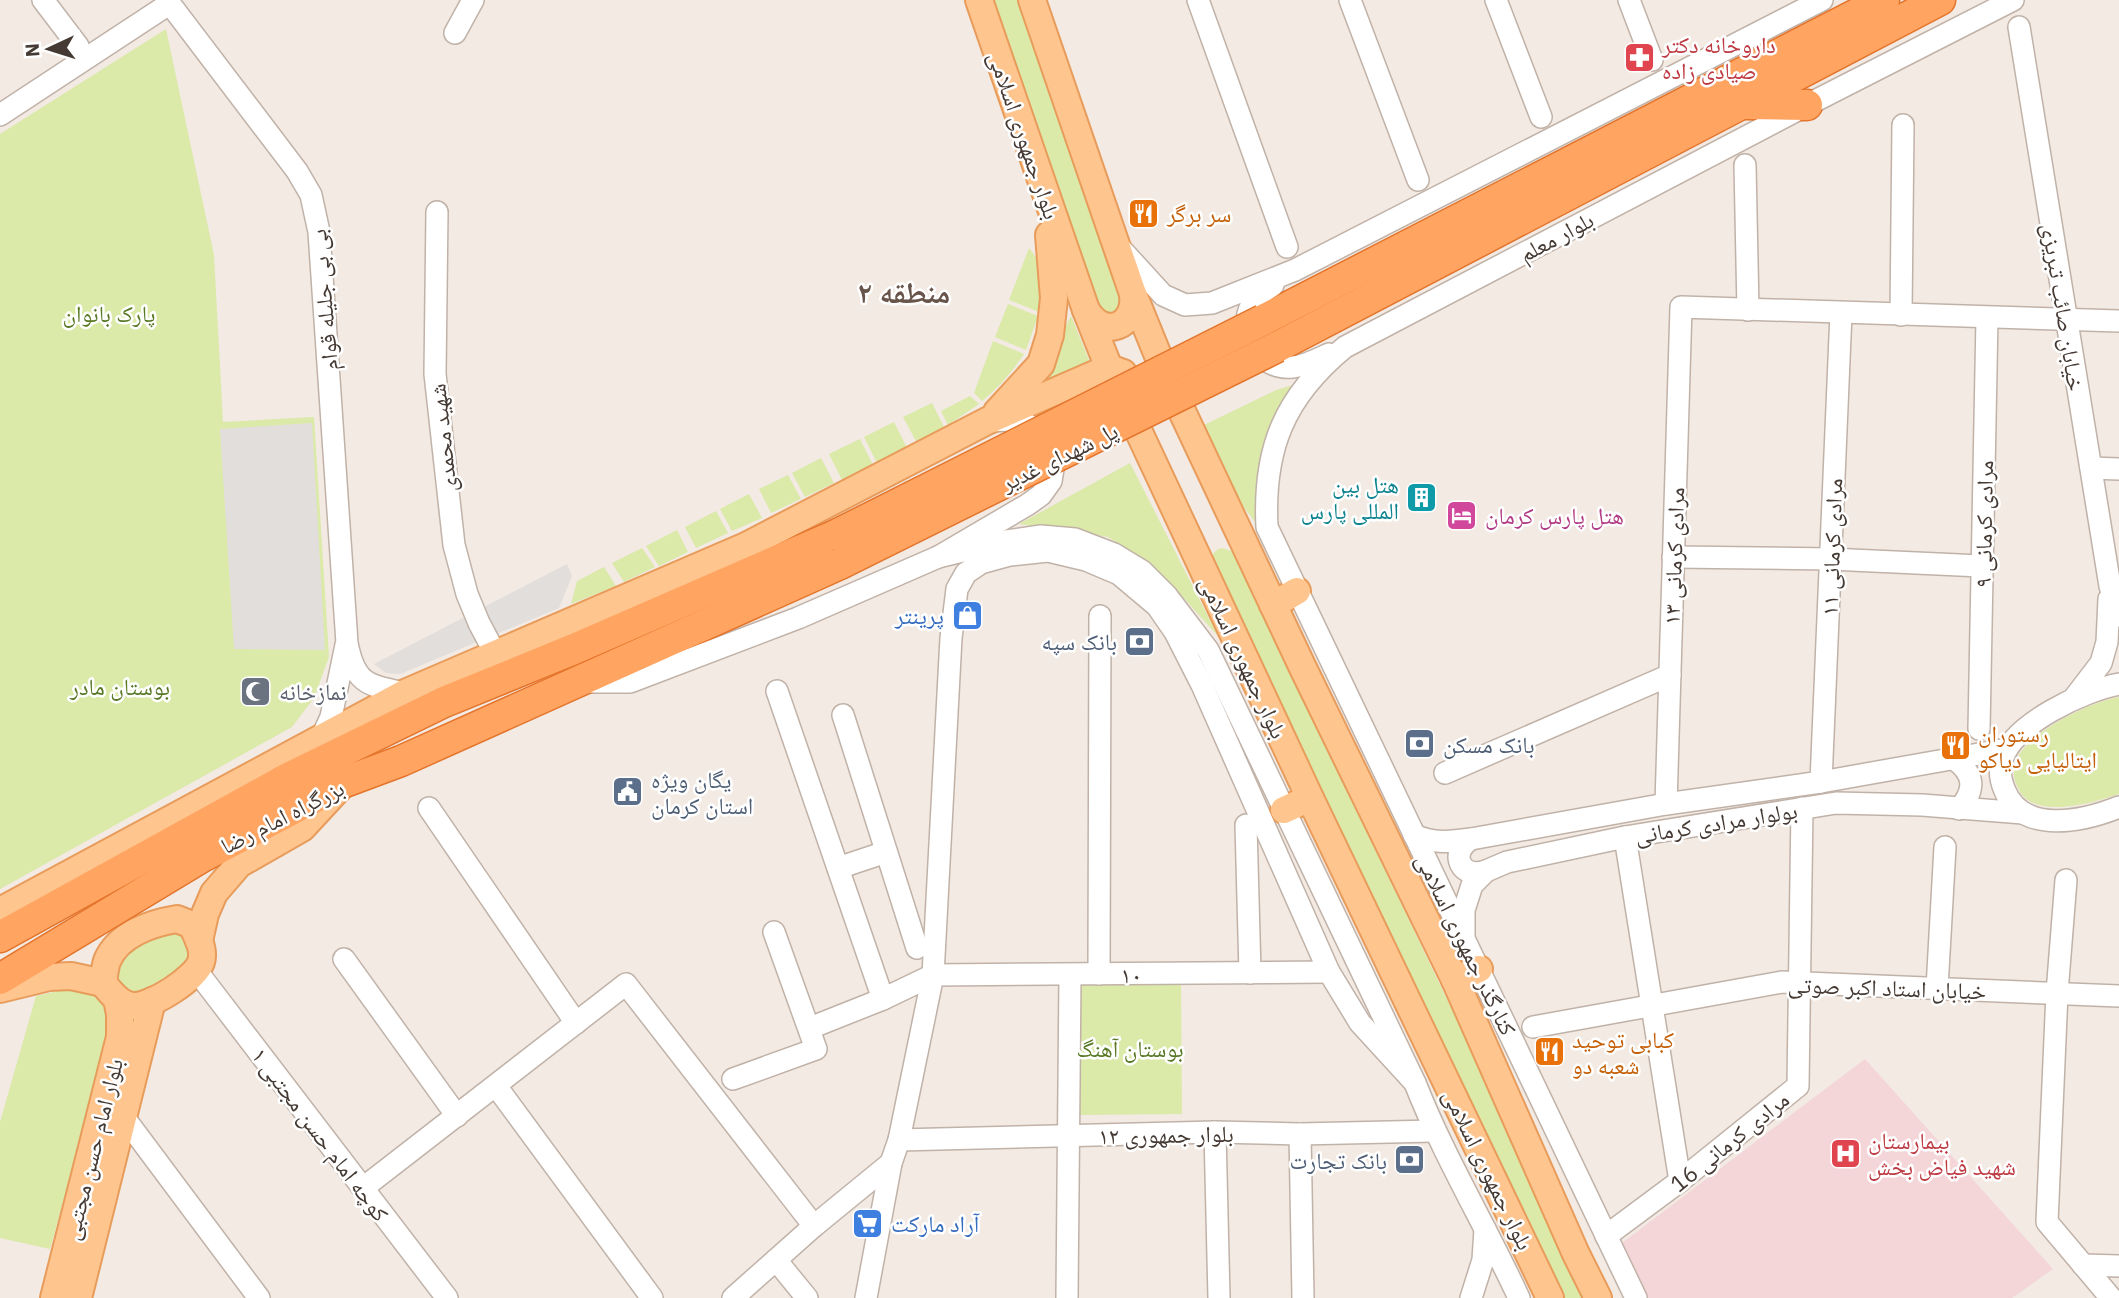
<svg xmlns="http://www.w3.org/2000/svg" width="2119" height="1298" font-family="'IBM Plex Sans','Noto Naskh Arabic',sans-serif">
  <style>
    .medical { fill: #f4d5d8 }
    .green { fill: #dbe9a9 }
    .parking { fill: #e2dedc }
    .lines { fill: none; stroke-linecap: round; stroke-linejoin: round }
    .minor-casing { stroke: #c1b2a8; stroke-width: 24 }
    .major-casing { stroke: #e89c5b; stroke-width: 30 }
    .highway-casing { stroke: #e4742b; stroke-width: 33 }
    .minor { stroke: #fff; stroke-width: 21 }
    .major { stroke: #ffc58f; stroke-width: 26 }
    .highway { stroke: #ffa561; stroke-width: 30 }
    .highway-bridge-casing { stroke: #e4742b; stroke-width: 33; stroke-linecap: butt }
    .highway-bridge { stroke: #ffa561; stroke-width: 30 }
    .labels { text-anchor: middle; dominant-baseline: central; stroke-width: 5; stroke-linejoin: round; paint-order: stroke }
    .health-label { font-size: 23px; fill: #be3a42; stroke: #fff; text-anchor: start }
    .street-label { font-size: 23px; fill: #443933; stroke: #fff }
    .food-label { font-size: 23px; fill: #c56008; stroke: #fff; text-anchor: start }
    .park-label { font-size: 23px; fill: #587824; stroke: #fff }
    .culture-label { font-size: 23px; fill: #0d838f; stroke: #fff; text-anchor: end }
    .hotel-label { font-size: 23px; fill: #b23c85; stroke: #fff; text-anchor: start }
    .shop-label { font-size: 23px; fill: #366cbe; stroke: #fff; text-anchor: end }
    .service-label { font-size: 23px; fill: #4e5e75; stroke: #fff; text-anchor: end }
    .worship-label { font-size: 23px; fill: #5b616d; stroke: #fff; text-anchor: start }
    .district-label { font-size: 30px; font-weight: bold; fill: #67544a; stroke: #fff }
  </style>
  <rect width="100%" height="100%" fill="#f2eae3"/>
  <!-- medical -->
  <polygon class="medical" points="1865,1059 2053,1269 2012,1298 1643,1298 1618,1246"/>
  <!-- green -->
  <g class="green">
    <path d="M993,0H1018L1120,298C1122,309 1114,316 1104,313L1098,306Z"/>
    <polygon points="166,29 214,255 223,422 314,417 329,657 314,698 292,727 0,889 0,134"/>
    <polygon points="1029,248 1039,261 1041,297 1039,312 1009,300"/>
    <polygon points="1008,304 1038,316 1026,350 995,337"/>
    <polygon points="1071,316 1093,370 1029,396"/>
    <path d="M993,341L1024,354C1012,372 999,387 982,401L974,393Z"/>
    <path d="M1293,385C1262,433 1255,466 1255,522L1243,506L1204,425L1276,390Z"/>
    <polygon points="970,396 979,404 948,425 941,411"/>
    <polygon points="932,403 944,427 917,443 903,417"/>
    <polygon points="894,422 907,448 877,463 864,437"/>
    <polygon points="860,439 873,465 842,480 829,454"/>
    <polygon points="821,458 834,483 805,497 792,473"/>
    <polygon points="1130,463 1218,636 1161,573 1108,537 1019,524"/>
    <polygon points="788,475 801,499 771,513 759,489"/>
    <polygon points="749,494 762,518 732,531 720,509"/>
    <polygon points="716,511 728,533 696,548 685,527"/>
    <polygon points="677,530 688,552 659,566 646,546"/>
    <polygon points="642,548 655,567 624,582 612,563"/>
    <path d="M1222,548L1231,551L1234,555L1590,1298H1564L1213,565C1210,556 1214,550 1222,548Z"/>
    <polygon points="604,567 616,586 571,604 577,581"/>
    <path d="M2119,697V794C2092,803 2031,822 2017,786C2013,778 2013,768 2016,760C2029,732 2089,702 2119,697Z"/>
    <path d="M176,931L183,934C185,939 190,945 190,950C194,971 149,990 133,994L115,980C122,944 144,941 176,931Z"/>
    <polygon points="1181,983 1182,1114 1078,1115 1077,984"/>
    <path d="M82,986C107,1003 111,1016 107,1046L50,1249L0,1238V1122L36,996Z"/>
  </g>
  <!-- parking -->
  <g class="parking">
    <polygon points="312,423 325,650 234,649 220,429"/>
    <polygon points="567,564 572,576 559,608 400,674 386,673 374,664"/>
  </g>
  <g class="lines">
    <defs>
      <g id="minor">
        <polyline points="43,0 78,46"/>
        <path d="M167,0L297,171L311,195L319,232L347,643C355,684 367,685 405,693"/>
        <polyline points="1198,0 1287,247"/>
        <polyline points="1350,0 1418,180"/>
        <polyline points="1496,0 1541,117"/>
        <polyline points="1629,0 1652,60"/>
        <polyline points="2019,27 2110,586 2119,616"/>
        <polyline points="455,33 473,0"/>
        <polyline points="0,115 169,4"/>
        <polyline points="1745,165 1748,310"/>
        <polyline points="437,212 435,374 454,545 467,594 479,623 496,655"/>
        <polyline points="1120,248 1163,295 1185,305 1212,303 1295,270 1822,0"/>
        <path d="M1273,285C1268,289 1260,293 1256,298C1233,326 1256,371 1293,367C1305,366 1318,359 1329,354"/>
        <polyline points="1901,315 1903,125"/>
        <polyline points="2091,468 2119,469"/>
        <path d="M938,557L999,542L1041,536L1075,539L1114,554L1142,571L1167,596L1208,650L1415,1083C1444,1157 1486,1226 1519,1298"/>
        <polyline points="1673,557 1830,559 1981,566"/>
        <polyline points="584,682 630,682 798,618 938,557 1027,505 1041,495 1051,481 1054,463 1050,446 1040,432 1025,423 1008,420 990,421"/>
        <path d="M2119,684C2085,690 2012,724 2002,760C1999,770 2001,782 2005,791C2023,835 2084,821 2119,807"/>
        <polyline points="777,691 883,999"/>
        <polyline points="2075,697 2101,663 2107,642 2109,599"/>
        <polyline points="843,715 917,948"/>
        <polyline points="1979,729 1987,318"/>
        <polyline points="321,739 331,717 346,645"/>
        <path d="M1954,759C1975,774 1976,790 1959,809"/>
        <polyline points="1445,773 1670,675"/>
        <polyline points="1821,782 1841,313"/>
        <polyline points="1666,804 1681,307 2119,321"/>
        <polyline points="429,808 576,1023"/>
        <polyline points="1246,825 1250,973"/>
        <path d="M1414,835C1434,844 1450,842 1471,839L1666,804L1821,782L2007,749"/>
        <polyline points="1625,837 1680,1181"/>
        <path d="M1471,839C1448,853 1461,880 1486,871"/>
        <polyline points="838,868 886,852"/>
        <polyline points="2066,880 2057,993 2047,1222 2111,1298"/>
        <polyline points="1464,935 1464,910 1472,885 1486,871 1507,862 1625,837 1836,803 1922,805 2023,813"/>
        <polyline points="344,959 457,1116"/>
        <polyline points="196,970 447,1298"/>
        <polyline points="1099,974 1100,616"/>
        <polyline points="1937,988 1945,847"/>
        <polyline points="1533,1027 1782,982 2119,996"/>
        <polyline points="810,1028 883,999 933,975 1329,972"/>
        <polyline points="733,1079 816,1049 774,932"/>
        <polyline points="496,1086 652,1298"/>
        <polyline points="123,1116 259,1298"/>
        <polyline points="1215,1132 1219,1298"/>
        <polyline points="1300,1134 1303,1298"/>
        <polyline points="899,1140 1215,1132 1300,1134 1434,1131"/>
        <polyline points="363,1188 626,984 814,1226"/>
        <polyline points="1606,1236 1680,1181 1798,1086 1802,808"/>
        <polyline points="776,1260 807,1298"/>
        <polyline points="2083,1265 2119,1266"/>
        <polyline points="733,1298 814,1226 891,1163"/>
        <polyline points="866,1298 891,1163 899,1140 933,975 951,638 957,589 966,573 981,563 1010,555 1048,551 1086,560 1119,574 1157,606 1175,632 1202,685 1329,972 1360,1023 1415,1083"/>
        <polyline points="1067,1298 1070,975"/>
        <polyline points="1471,1298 1483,1260 1485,1229"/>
        <path d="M1636,1298L1267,527C1263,449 1284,397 1345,347L1807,105L2013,0"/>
      </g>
      <g id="major">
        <polyline points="979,0 1086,310 1109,368 1310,798 1550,1298"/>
        <polyline points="1032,0 1133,294 1172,390 1302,666 1455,980 1576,1254 1598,1298"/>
        <path d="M1086,310C1103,340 1137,327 1133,294"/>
        <polyline points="997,412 1041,364 1050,335 1054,298 1049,235"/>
        <polyline points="1273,605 1297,591"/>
        <polyline points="1284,810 1310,798"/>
        <polyline points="0,911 405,693 746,546 987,421 1109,368 1123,373"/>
        <path d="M177,919L192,925C197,937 205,949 201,962C195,979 151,1007 133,1006C120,1005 110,992 103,983C104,976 105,967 107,961C118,934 152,923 177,919Z"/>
        <polyline points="199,941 205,914 214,893 239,864 302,828 339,788"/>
        <polyline points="1455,980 1479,969"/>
        <polyline points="0,989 49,977 71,976 103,983"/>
        <polyline points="54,1298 120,1037 120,1014 117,999"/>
        <polyline points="78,1298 152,1001"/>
      </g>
      <g id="highway">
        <polyline points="1747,104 1807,105"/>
        <polyline points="1263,320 1884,0"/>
        <polyline points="1277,347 1940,0"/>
        <polyline points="0,937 288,778 444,702 574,649 836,535"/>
        <polyline points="0,979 202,857 342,783 401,761 840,564"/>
      </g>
    </defs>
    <!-- minor casing -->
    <use href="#minor" class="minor-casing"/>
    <!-- major casing -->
    <use href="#major" class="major-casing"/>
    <!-- highway casing -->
    <use href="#highway" class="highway-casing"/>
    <!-- minor -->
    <use href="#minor" class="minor"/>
    <!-- major -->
    <use href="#major" class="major"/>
    <!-- highway -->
    <use href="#highway" class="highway"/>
    <defs>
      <g id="highway-bridge">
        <polyline points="836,535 1263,320"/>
        <polyline points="840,564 1277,347"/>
      </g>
    </defs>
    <!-- highway-bridge casing -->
    <use href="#highway-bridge" class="highway-bridge-casing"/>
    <!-- highway-bridge -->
    <use href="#highway-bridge" class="highway-bridge"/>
  </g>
  <!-- icons -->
  <defs>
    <symbol id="pharmacy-square" viewBox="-11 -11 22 22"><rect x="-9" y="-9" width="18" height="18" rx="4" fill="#e0444e" stroke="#fff"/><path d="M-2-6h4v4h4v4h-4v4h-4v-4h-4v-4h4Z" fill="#fff"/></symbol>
    <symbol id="restaurant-square" viewBox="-11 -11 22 22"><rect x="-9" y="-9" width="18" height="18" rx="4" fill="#e8710a" stroke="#fff"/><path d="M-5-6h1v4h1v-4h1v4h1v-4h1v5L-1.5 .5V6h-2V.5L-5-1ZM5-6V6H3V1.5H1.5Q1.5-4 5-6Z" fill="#fff"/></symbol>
    <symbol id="building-square" viewBox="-11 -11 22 22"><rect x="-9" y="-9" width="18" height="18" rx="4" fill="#0f9aa8" stroke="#fff"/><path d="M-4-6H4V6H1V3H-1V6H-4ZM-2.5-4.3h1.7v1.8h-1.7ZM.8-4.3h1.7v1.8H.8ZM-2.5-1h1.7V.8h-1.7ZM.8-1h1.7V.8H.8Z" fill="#fff"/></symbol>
    <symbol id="hotel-square" viewBox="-11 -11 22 22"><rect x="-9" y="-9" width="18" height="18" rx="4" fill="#d1479c" stroke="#fff"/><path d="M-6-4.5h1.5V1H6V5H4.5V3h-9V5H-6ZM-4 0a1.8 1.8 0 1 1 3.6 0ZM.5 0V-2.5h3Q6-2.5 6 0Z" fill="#fff"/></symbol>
    <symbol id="shop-square" viewBox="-11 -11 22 22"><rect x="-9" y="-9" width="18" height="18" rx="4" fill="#3f7fe0" stroke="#fff"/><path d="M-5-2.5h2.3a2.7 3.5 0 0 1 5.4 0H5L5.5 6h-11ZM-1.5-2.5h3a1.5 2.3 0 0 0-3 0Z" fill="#fff"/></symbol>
    <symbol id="bank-square" viewBox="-11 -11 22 22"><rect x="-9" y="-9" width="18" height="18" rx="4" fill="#5c6f8a" stroke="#fff"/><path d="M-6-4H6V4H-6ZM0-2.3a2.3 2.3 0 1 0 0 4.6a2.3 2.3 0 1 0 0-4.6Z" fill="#fff"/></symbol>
    <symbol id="mosque-square" viewBox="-11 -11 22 22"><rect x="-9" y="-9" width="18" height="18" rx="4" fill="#6b7280" stroke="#fff"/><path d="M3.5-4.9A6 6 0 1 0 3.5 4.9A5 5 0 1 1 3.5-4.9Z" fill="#fff"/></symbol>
    <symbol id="civic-square" viewBox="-11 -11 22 22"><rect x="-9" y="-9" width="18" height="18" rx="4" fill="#5c6f8a" stroke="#fff"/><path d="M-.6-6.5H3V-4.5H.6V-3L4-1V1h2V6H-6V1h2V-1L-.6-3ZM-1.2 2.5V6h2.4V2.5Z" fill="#fff"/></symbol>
    <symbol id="hospital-square" viewBox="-11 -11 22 22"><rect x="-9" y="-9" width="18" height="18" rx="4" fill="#e0444e" stroke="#fff"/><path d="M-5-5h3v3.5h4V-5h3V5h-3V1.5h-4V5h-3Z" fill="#fff"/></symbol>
    <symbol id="supermarket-square" viewBox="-11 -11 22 22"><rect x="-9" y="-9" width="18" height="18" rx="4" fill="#3f7fe0" stroke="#fff"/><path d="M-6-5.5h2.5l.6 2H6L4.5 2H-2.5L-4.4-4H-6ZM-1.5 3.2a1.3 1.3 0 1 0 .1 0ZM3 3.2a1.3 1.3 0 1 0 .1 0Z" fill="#fff"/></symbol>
  </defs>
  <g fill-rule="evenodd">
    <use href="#pharmacy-square" x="1622" y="40" width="35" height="35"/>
    <use href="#restaurant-square" x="1126" y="196" width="35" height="35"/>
    <use href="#building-square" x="1404" y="480" width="35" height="35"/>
    <use href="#hotel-square" x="1444" y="498" width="35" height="35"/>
    <use href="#shop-square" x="950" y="598" width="35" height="35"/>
    <use href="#bank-square" x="1122" y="624" width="35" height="35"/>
    <use href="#mosque-square" x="238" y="674" width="35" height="35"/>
    <use href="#bank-square" x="1402" y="726" width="35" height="35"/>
    <use href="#restaurant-square" x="1938" y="728" width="35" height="35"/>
    <use href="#civic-square" x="610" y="774" width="35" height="35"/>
    <use href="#restaurant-square" x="1532" y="1034" width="35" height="35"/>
    <use href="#hospital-square" x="1828" y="1136" width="35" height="35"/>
    <use href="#bank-square" x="1392" y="1142" width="35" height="35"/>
    <use href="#supermarket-square" x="850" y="1206" width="35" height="35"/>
  </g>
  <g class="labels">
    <!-- health labels -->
    <g class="health-label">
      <text x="1662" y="44">داروخانه دکتر<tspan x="1662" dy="26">صیادی زاده</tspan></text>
      <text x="1868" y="1140">بیمارستان<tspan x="1868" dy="26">شهید فیاض بخش</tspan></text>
    </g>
    <!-- street labels -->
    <g class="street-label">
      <text transform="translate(1025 135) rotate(71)">بلوار جمهوری اسلامی</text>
      <text transform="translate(1556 236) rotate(-28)">بلوار معلم</text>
      <text transform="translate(323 300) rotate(-95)">بی بی جلیله قوام</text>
      <text transform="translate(2064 307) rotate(81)">خیابان صائب تبریزی</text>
      <text transform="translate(442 438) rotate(-96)">شهید محمدی</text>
      <text transform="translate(1059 456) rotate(-26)">پل شهدای غدیر</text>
      <text transform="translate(1983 524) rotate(-89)">مرادی کرمانی ۹</text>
      <text transform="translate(1831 547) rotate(-88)">مرادی کرمانی ۱۱</text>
      <text transform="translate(1673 556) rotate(-88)">مرادی کرمانی ۱۳</text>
      <text transform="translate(1244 657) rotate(65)">بلوار جمهوری اسلامی</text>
      <text transform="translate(282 816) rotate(-27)">بزرگراه امام رضا</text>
      <text transform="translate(1716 822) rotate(-9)">بولوار مرادی کرمانی</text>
      <text transform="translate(1467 944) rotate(64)">کنارگذر جمهوری اسلامی</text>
      <text transform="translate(1131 974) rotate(-1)">۱۰</text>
      <text transform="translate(1887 987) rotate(2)">خیابان استاد اکبر صوتی</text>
      <text transform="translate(321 1134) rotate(53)">کوچه امام حسن مجتبی ۱</text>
      <text transform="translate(1166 1134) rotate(-1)">بلوار جمهوری ۱۲</text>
      <text transform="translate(1729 1141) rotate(-39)">مرادی کرمانی 16</text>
      <text transform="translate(92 1149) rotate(-76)">بلوار امام حسن مجتبی</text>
      <text transform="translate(1489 1169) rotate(64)">بلوار جمهوری اسلامی</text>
    </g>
    <!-- food labels -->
    <g class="food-label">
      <text x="1167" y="213">سر برگر</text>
      <text x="1978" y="733">رستوران<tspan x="1978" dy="26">ایتالیایی دیاکو</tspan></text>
      <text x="1572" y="1039">کبابی توحید<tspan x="1572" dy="26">شعبه دو</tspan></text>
    </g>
    <!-- park labels -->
    <g class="park-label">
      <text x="109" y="313">پارک بانوان</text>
      <text x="120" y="686">بوستان مادر</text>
      <text x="1130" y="1048">بوستان آهنگ</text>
    </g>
    <!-- culture labels -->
    <g class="culture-label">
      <text x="1399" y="484">هتل بین<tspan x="1399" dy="26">المللی پارس</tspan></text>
    </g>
    <!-- hotel labels -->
    <g class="hotel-label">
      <text x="1485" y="515">هتل پارس کرمان</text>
    </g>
    <!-- shop labels -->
    <g class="shop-label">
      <text x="944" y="615">پرینتر</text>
      <text x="891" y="1223" text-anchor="start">آراد مارکت</text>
    </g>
    <!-- service labels -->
    <g class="service-label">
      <text x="1117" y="641">بانک سپه</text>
      <text x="1443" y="744" text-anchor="start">بانک مسکن</text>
      <text x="651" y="779" text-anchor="start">یگان ویژه<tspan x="651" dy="26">استان کرمان</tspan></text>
      <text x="1387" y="1160">بانک تجارت</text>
    </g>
    <!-- worship labels -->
    <g class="worship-label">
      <text x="279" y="691">نمازخانه</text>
    </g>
    <!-- district labels -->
    <g class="district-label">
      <text x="904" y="291">منطقه ۲</text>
    </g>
  </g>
  <!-- north arrow -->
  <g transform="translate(49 49) rotate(266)" stroke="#ffffff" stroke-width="5" paint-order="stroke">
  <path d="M0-5L12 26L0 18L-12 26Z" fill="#443933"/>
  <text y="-10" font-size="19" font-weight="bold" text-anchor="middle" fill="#443933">N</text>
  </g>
</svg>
